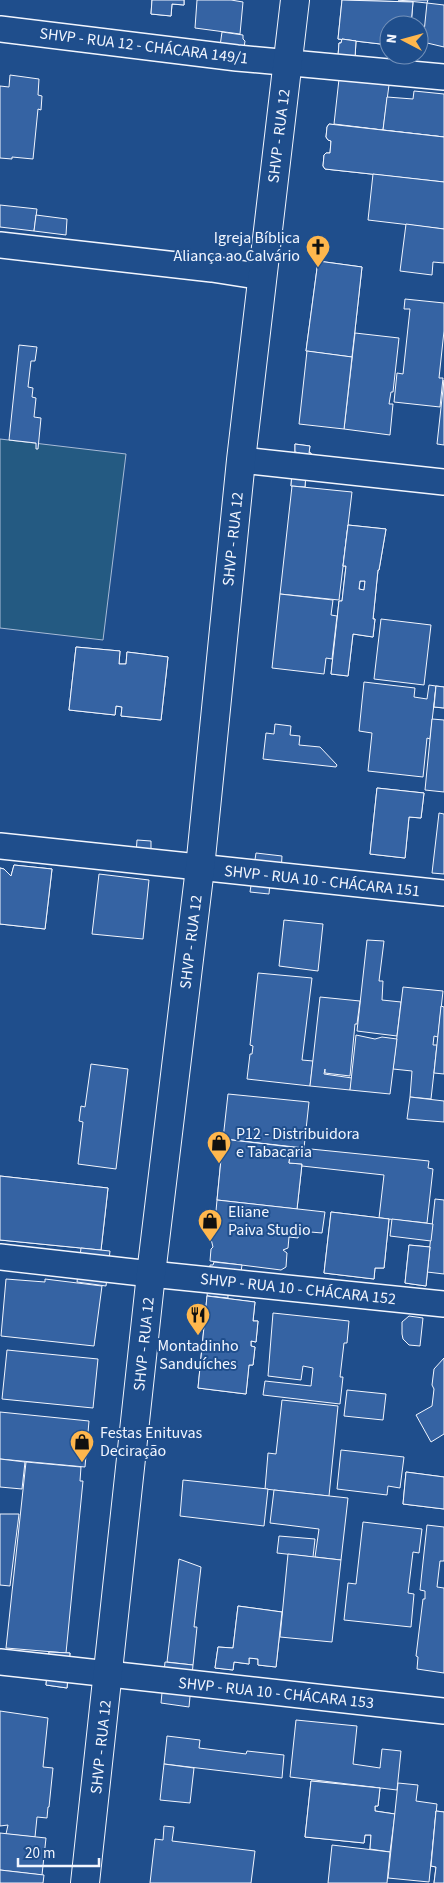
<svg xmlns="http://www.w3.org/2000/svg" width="444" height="1883" font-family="'Source Sans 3',sans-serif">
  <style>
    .green { fill: #245a82; stroke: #a8bbd7 }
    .building { fill: #3563a3; stroke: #f2f6ff; fill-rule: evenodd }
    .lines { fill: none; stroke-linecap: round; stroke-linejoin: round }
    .minor-casing { stroke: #f2f6ff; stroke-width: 28 }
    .tertiary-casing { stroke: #f2f6ff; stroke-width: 30 }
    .minor { stroke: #1f4e8c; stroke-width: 25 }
    .tertiary { stroke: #1f4e8c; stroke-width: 28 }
    .labels { text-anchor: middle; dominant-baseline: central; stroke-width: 4; stroke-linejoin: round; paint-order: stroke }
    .street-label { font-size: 16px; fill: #f2f6ff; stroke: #1f4e8c }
    .poi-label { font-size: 16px; fill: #f2f6ff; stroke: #1f4e8c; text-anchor: start }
  </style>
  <rect width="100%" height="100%" fill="#1f4e8c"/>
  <!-- green -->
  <polygon class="green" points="0,439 126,454 103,640 0,628"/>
  <!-- building -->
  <g class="building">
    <polygon points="152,0 184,0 184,5 172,4 171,16 151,14"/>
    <polygon points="152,0 184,0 184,5 172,4 171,16 151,14"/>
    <polygon points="197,0 231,0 243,2 240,34 195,28"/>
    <polygon points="342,0 413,2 411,25 389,25 389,45 338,39"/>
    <polygon points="342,0 413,2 411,25 389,25 389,45 338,39"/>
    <polygon points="398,0 428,0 427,3"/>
    <polygon points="427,3 444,5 444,47 423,42"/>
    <polygon points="222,32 243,35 243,39 245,41 244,48 220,46"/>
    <polygon points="342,39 356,41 355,58 338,56 339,43 341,43"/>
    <polygon points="342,39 356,41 355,58 338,56 339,43 341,43"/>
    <polygon points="10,75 39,79 38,95 42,96 41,110 38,109 33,159 12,157 12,159 0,158 0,86 9,87"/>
    <polygon points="339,79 389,85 383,130 334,124"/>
    <polygon points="414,91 444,94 444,137 383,130 387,97 413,99"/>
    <polygon points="329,124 444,137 444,182 325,169 323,166 324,155 326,153 330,153 331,141 328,140 326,137 327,127"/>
    <polygon points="329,124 444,137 444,182 325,169 323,166 324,155 326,153 330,153 331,141 328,140 326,137 327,127"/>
    <polygon points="373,174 444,182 444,229 368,220"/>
    <polygon points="0,205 37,209 34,231 0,227"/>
    <polygon points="36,215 67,219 66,235 34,231"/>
    <polygon points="406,224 444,229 444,263 433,262 432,275 400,271"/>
    <polygon points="318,261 362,267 352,357 306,351"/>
    <polygon points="318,261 362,267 352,357 306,351"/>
    <polygon points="405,299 444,303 444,331 439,378 443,378 440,407 394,402 397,373 403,374 410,309 404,309"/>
    <polygon points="355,333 399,338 393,392 391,392 389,404 393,404 390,435 344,429"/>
    <polygon points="19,345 37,347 35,361 31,361 28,387 33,388 32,397 36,398 34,417 41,418 38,449 36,449 36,443 9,440"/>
    <polygon points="307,351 352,357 344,429 299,424"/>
    <polygon points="444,380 444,445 437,444"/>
    <polygon points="295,444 310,446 309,453 311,453 309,474 306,473 305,487 291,486 292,472 297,472 300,453 295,452"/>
    <polygon points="295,444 310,446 309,453 311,453 309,474 306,473 305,487 291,486 292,472 297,472 300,453 295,452"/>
    <polygon points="292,486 352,492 339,600 280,594"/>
    <path d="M348,525L386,529L379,570H378L373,619H375L373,637L353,634L348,676L331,674L339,601H342L346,566H343ZM360,581H365L364,590L359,589Z"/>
    <path d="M348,525L386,529L379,570H378L373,619H375L373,637L353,634L348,676L331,674L339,601H342L346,566H343ZM360,581H365L364,590L359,589Z"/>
    <polygon points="280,594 333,600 331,615 337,616 332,659 326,658 324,674 272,668"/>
    <polygon points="381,619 431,625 424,685 374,679"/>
    <polygon points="76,647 120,651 119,664 126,664 127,652 168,657 161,720 121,716 122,707 116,706 115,715 69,710"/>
    <polygon points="76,647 120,651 119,664 126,664 127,652 168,657 161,720 121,716 122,707 116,706 115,715 69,710"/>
    <polygon points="364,682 415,688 414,697 427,699 429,685 436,686 430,739 427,738 423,777 368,771 372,733 359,731"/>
    <polygon points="436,686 444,687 444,708 434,707"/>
    <polygon points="436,686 444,687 444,708 434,707"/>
    <polygon points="432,719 444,720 444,792 425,790"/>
    <polygon points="275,724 291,726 290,735 300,736 299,745 320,747 337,765 336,767 263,759 266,733 274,734"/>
    <polygon points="377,788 424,793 421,818 409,817 405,858 370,854"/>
    <polygon points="377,788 424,793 421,818 409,817 405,858 370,854"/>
    <polygon points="439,813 444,814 444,874 432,873"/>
    <polygon points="137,840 151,841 151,856 136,854"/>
    <polygon points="256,853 282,856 281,872 271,871 269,894 250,892"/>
    <polygon points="14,865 52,869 45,929 0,924 0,868 4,869 11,876"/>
    <polygon points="14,865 52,869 45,929 0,924 0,868 4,869 11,876"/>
    <polygon points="99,874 149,880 143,939 92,934"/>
    <polygon points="284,920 323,924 318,971 279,966"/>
    <polygon points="367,940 384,941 379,981 383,981 382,1000 401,1002 397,1036 357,1031"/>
    <polygon points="258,973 312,978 302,1060 313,1061 310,1086 247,1079 250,1054 252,1054 253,1046 250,1045"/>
    <polygon points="403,987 443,991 438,1037 434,1036 433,1045 437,1045 431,1099 410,1097 412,1071 393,1069"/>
    <polygon points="320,997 360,1001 357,1024 355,1024 350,1076 325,1073 325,1069 324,1074 352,1078 350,1090 310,1086"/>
    <polygon points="441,1006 444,1007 444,1074 434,1073"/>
    <polygon points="356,1035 375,1039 382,1037 397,1039 390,1094 350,1090"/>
    <polygon points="91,1064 128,1069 116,1169 78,1164 83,1122 79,1121 81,1106 85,1107"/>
    <polygon points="228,1094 309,1102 304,1148 223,1139"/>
    <polygon points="410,1097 444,1101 444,1122 407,1119"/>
    <polygon points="223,1139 291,1147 289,1163 302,1164 297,1209 217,1200"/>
    <polygon points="223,1139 291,1147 289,1163 302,1164 297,1209 217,1200"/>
    <polygon points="291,1147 429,1161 428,1168 433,1169 427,1223 379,1218 384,1175 302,1166 302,1164 289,1163"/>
    <polygon points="0,1176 108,1188 101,1250 0,1240"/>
    <polygon points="0,1176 108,1188 101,1250 0,1240"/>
    <polygon points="435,1199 444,1200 444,1274 427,1272"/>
    <polygon points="217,1200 325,1212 322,1233 299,1231 298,1238 289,1237 288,1248 283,1250 287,1253 286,1267 281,1270 210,1261 211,1249 213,1247 211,1239 213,1230 215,1229 214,1211 216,1211"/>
    <polygon points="331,1212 389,1219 384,1268 375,1268 374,1279 324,1273"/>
    <polygon points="331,1212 389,1219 384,1268 375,1268 374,1279 324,1273"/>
    <polygon points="392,1219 433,1224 431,1241 390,1236"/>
    <polygon points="409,1245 430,1247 426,1286 405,1283"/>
    <polygon points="409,1245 430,1247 426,1286 405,1283"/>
    <polygon points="81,1248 110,1251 106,1286 77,1282"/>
    <polygon points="214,1262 242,1265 240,1279 228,1293 228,1298 207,1296 210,1265 213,1265"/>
    <polygon points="6,1279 45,1282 45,1279 102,1286 94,1346 1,1336"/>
    <polygon points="207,1296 255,1302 253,1321 258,1321 256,1342 251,1341 251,1346 255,1347 253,1365 249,1365 246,1394 198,1388"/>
    <polygon points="207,1296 255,1302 253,1321 258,1321 256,1342 251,1341 251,1346 255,1347 253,1365 249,1365 246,1394 198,1388"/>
    <polygon points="273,1313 349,1321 347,1343 344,1343 340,1377 343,1377 340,1404 263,1395 265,1381 311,1386 313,1368 303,1366 301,1380 268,1376"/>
    <polygon points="409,1316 423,1318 420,1346 409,1345 403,1339 402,1334 402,1322"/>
    <polygon points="7,1350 98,1359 93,1408 2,1399"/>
    <polygon points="444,1358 444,1434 431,1442 416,1415 432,1406 434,1389 432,1385 434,1369"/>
    <polygon points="347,1390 386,1394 383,1420 344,1416"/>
    <polygon points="282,1400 338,1406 329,1496 265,1489 268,1453 276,1454"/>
    <polygon points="0,1412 89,1421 85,1467 0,1459"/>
    <polygon points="341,1450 404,1457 400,1488 388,1486 387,1495 337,1489"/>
    <polygon points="0,1459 25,1462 22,1489 0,1487"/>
    <polygon points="26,1462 81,1467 80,1481 83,1481 66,1653 6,1648"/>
    <polygon points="406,1472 444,1477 444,1509 403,1504"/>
    <polygon points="406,1472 444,1477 444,1509 403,1504"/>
    <polygon points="183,1480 268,1489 264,1526 180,1516"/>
    <polygon points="274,1490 348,1498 341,1560 315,1557 319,1529 270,1523"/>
    <polygon points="0,1514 19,1514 10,1586 0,1585"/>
    <polygon points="363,1522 422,1529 419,1553 413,1552 408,1593 414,1594 411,1627 344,1620 348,1583 356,1584"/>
    <polygon points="427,1525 444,1527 444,1561 440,1561 437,1587 444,1588 444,1673 417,1669 418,1657 416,1656 423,1599 425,1599 425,1591 420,1590"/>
    <polygon points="279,1536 315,1539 313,1557 277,1553"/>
    <polygon points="288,1554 341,1560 332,1642 280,1637"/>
    <polygon points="179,1559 201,1567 194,1627 197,1627 193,1665 167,1662"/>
    <polygon points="238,1606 282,1612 276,1667 258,1665 258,1659 249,1658 249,1664 234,1662 233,1670 215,1668 218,1647 233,1648"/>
    <polygon points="238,1606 282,1612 276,1667 258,1665 258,1659 249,1658 249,1664 234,1662 233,1670 215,1668 218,1647 233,1648"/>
    <polygon points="49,1652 70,1653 67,1688 46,1685"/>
    <polygon points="49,1652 70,1653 67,1688 46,1685"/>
    <polygon points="165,1662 193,1665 189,1707 161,1703"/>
    <polygon points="0,1711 48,1718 43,1767 53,1768 49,1807 48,1807 47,1818 37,1817 35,1837 6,1834 8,1825 0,1826"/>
    <polygon points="296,1720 357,1726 353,1764 380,1768 382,1749 401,1751 397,1790 290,1777"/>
    <polygon points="167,1736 200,1740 199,1748 246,1754 247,1751 284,1755 282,1778 164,1764"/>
    <polygon points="164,1764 194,1768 190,1803 160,1800"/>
    <polygon points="311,1781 380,1788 378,1806 375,1806 375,1811 395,1814 390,1852 370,1849 371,1835 365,1835 364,1843 305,1837"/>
    <polygon points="311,1781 380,1788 378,1806 375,1806 375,1811 395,1814 390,1852 370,1849 371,1835 365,1835 364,1843 305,1837"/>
    <polygon points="398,1783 418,1785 416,1801 437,1804 429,1882 388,1878"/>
    <polygon points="436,1811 444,1812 444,1883 434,1883 436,1867 431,1866"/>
    <polygon points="436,1811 444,1812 444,1883 434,1883 436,1867 431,1866"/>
    <polygon points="164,1826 174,1827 172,1841 255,1851 251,1883 150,1883 155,1839 163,1840"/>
    <polygon points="0,1833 46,1838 42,1875 0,1870"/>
    <polygon points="332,1845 390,1852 387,1883 328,1883"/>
    <polygon points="0,1870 44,1875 43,1883 0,1883"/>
  </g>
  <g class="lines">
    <defs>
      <g id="minor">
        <polyline points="0,29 237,58 444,77"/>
        <polyline points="0,245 212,269 263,277"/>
        <polyline points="241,460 444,482"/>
        <polyline points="0,846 444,893"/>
        <polyline points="0,1257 151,1274 444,1304"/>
        <polyline points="0,1662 444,1711"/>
      </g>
      <polyline id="tertiary" points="85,1883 151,1274 200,868 241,460 295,0"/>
    </defs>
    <!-- minor casing -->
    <use href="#minor" class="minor-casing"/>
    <!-- tertiary casing -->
    <use href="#tertiary" class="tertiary-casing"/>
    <!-- minor -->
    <use href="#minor" class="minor"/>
    <!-- tertiary -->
    <use href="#tertiary" class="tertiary"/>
  </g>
  <!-- icons -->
  <defs>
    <symbol id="church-pin" viewBox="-11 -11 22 30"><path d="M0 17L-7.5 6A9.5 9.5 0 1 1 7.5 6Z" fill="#ffb74d" stroke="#1f4e8c"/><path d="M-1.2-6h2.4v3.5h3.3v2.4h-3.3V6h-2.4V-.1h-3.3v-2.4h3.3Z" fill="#111"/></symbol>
    <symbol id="shop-pin" viewBox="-11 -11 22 30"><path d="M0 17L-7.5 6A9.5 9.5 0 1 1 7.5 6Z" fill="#ffb74d" stroke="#1f4e8c"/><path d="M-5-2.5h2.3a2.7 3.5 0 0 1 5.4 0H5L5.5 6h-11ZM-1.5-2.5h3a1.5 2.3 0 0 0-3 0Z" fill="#111"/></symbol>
    <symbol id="restaurant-pin" viewBox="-11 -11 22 30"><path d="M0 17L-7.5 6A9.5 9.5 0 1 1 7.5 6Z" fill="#ffb74d" stroke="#1f4e8c"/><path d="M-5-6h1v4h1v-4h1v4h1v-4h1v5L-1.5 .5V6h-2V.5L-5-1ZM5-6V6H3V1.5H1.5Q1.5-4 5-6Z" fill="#111"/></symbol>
  </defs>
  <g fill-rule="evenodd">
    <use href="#church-pin" x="304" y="233" width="28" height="38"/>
    <use href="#shop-pin" x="205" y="1129" width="28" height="38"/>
    <use href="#shop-pin" x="196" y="1207" width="28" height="38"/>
    <use href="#restaurant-pin" x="184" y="1301" width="28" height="38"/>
    <use href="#shop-pin" x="68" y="1428" width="28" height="38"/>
  </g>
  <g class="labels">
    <!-- street labels -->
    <g class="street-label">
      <text transform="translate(144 46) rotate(7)">SHVP - RUA 12 - CHÁCARA 149/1</text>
      <text transform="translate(279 136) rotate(-83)">SHVP - RUA 12</text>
      <text transform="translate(233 539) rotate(-84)">SHVP - RUA 12</text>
      <text transform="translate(322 881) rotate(6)">SHVP - RUA 10 - CHÁCARA 151</text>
      <text transform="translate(191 942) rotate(-83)">SHVP - RUA 12</text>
      <text transform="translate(298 1289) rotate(6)">SHVP - RUA 10 - CHÁCARA 152</text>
      <text transform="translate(144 1344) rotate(-84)">SHVP - RUA 12</text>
      <text transform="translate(276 1693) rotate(6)">SHVP - RUA 10 - CHÁCARA 153</text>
      <text transform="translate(101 1747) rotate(-84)">SHVP - RUA 12</text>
    </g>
    <!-- poi labels -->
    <g class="poi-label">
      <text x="300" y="238" text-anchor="end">Igreja Bíblica<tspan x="300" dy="18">Aliança ao Calvário</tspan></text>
      <text x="236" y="1134">P12 - Distribuidora<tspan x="236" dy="18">e Tabacaria</tspan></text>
      <text x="228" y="1212">Eliane<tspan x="228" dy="18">Paiva Studio</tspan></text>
      <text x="198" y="1346" text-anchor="middle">Montadinho<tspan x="198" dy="18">Sanduíches</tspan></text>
      <text x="100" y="1433">Festas Enituvas<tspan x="100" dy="18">Deciração</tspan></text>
    </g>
  </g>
  <!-- north arrow -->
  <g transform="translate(404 40) rotate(276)"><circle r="24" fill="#1f4e8c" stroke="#7391ba"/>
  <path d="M0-4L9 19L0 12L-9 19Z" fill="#ffb74d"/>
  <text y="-8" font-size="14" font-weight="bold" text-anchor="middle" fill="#f2f6ff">N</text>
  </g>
  <!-- scale -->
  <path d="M18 1858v8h81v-8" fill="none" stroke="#f2f6ff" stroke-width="2.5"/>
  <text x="25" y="1858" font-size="15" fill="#f2f6ff" stroke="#1f4e8c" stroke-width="4" paint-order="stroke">20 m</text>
</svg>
